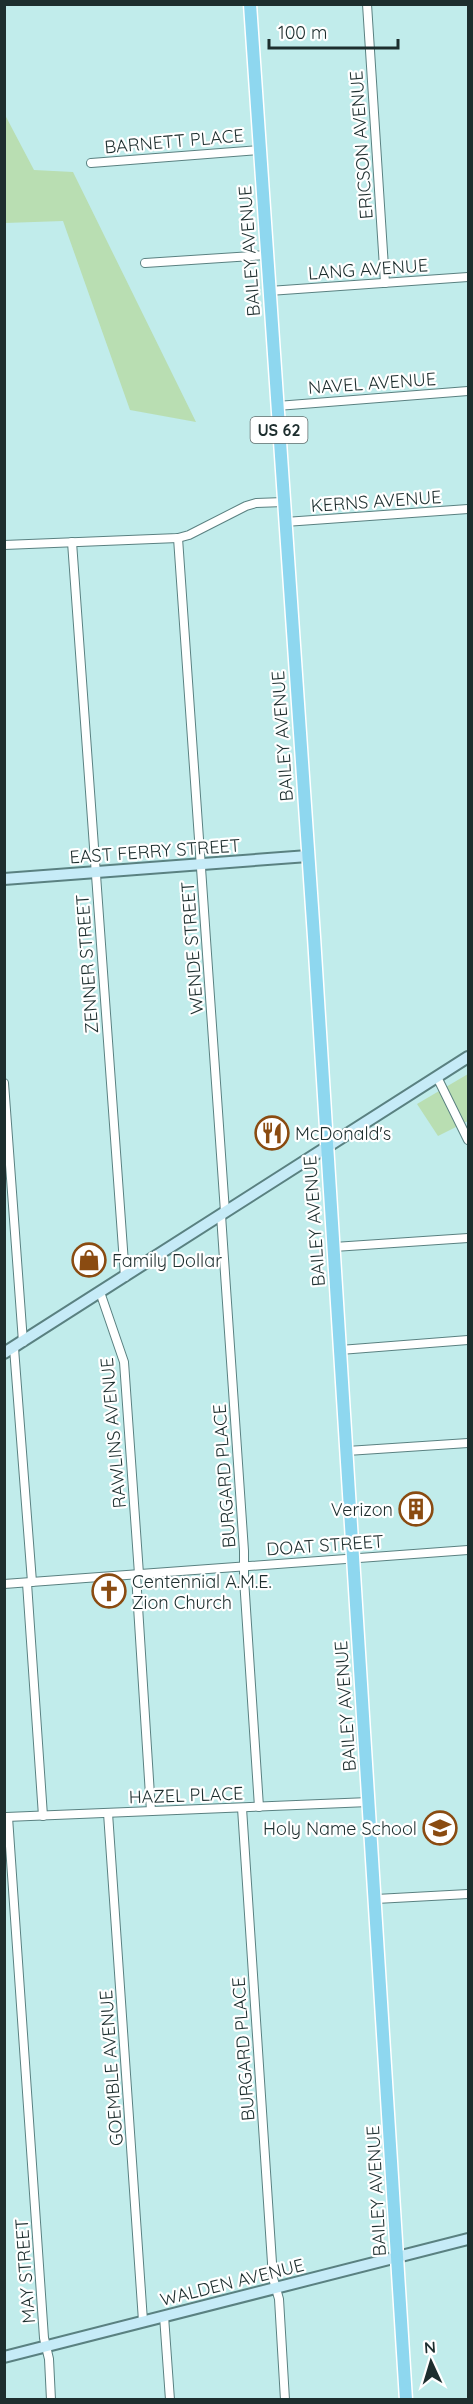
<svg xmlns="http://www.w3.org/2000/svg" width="473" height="2404" font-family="Quicksand,sans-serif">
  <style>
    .green { fill: #b9deb2 }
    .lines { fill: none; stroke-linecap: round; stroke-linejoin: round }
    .street-casing { stroke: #5a8181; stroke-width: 10 }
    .secondary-casing { stroke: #5a8181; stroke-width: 14 }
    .primary-casing { stroke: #fff; stroke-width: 15 }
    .street { stroke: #fff; stroke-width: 8 }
    .secondary { stroke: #c6ebf7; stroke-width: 10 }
    .primary { stroke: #8ed7ef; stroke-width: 12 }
    .labels { text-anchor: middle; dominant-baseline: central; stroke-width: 4.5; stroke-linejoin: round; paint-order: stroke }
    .shield { fill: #fff; stroke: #616d6d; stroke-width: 1.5 }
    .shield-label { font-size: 16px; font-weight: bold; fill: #1d2e2e }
    .street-label { font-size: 18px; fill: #1d2e2e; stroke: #fff }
    .poi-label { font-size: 18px; fill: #1d2e2e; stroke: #fff; text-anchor: start }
  </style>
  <rect width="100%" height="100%" fill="#c1eceb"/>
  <!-- green -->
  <g class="green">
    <polygon points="4,113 34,170 73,172 196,422 130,410 63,221 5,223"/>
    <polygon points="468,1074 468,1121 438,1136 417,1104"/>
  </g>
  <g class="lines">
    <defs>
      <g id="street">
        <polyline points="367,4 385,283"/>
        <polyline points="91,163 260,150"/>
        <polyline points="145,263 267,255"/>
        <polyline points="269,291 468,277"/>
        <polyline points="277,406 468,391"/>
        <polyline points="285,522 468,509"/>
        <polyline points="178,538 225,1212"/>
        <polyline points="72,542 125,1277"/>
        <polyline points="4,545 178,538 189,535 246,506 256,503 284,502"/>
        <polyline points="437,1077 468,1140"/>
        <polyline points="4,1083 23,1342"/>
        <polyline points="221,1215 244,1551 244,1579 259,1807"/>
        <polyline points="334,1247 468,1238"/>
        <polyline points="100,1292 124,1362 139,1574"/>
        <polyline points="14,1348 32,1582"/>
        <polyline points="340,1350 468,1340"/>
        <polyline points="347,1451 468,1443"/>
        <polyline points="136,1575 151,1811"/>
        <polyline points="27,1583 43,1816"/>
        <polyline points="4,1584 468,1550"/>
        <polyline points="242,1808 273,2278 279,2299 285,2400"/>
        <polyline points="108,1813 143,2321"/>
        <polyline points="6,1817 369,1802"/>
        <polyline points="8,1817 44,2338 49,2359 51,2400"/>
        <polyline points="376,1899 468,1894"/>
        <polyline points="164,2316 170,2400"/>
      </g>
      <g id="secondary">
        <polyline points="4,879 308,856"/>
        <polyline points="4,1353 468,1057"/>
        <polyline points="4,2357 468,2239"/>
      </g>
      <polyline id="primary" points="250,4 314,937 406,2400"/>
    </defs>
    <!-- street casing -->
    <use href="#street" class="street-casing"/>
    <!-- secondary casing -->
    <use href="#secondary" class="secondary-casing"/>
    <!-- primary casing -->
    <use href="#primary" class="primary-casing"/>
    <!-- street -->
    <use href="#street" class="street"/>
    <!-- secondary -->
    <use href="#secondary" class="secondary"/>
    <!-- primary -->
    <use href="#primary" class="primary"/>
  </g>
  <!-- icons -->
  <defs>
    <symbol id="restaurant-ring" viewBox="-11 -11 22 22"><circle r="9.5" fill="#fff" stroke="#8a4b11" stroke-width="1.5"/><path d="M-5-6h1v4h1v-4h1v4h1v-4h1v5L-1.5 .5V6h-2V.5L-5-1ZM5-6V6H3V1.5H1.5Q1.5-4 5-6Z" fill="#8a4b11"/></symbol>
    <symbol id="shop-ring" viewBox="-11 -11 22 22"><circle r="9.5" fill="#fff" stroke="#8a4b11" stroke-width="1.5"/><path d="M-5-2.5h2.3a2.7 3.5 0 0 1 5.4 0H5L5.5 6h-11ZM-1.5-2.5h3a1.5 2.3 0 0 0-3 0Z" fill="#8a4b11"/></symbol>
    <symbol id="building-ring" viewBox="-11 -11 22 22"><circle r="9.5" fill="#fff" stroke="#8a4b11" stroke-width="1.5"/><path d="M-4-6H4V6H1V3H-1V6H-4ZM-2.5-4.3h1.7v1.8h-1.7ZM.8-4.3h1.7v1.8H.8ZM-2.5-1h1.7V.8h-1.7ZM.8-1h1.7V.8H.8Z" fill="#8a4b11"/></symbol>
    <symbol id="church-ring" viewBox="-11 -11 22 22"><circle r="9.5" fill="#fff" stroke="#8a4b11" stroke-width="1.5"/><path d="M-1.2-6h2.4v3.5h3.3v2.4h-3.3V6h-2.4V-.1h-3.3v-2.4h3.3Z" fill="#8a4b11"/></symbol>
    <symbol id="school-ring" viewBox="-11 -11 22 22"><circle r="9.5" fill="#fff" stroke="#8a4b11" stroke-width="1.5"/><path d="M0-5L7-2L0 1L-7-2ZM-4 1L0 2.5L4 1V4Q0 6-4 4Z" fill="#8a4b11"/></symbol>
  </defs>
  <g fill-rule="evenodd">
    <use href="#restaurant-ring" x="253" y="1114" width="38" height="38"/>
    <use href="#shop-ring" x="70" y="1241" width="38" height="38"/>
    <use href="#building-ring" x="397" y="1490" width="38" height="38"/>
    <use href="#church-ring" x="90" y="1572" width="38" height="38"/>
    <use href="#school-ring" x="421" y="1809" width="38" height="38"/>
  </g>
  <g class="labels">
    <!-- shield labels -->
    <rect class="shield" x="250.5" y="417" width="57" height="26" rx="4.5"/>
    <g class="shield-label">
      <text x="279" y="430">US 62</text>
    </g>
    <!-- street labels -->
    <g class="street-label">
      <text transform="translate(174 141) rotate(-5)">BARNETT PLACE</text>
      <text transform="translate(361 145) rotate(-94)">ERICSON AVENUE</text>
      <text transform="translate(249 251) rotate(-94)">BAILEY AVENUE</text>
      <text transform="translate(368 269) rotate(-4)">LANG AVENUE</text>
      <text transform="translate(372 383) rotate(-4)">NAVEL AVENUE</text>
      <text transform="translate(376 501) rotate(-4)">KERNS AVENUE</text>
      <text transform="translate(282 736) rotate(-94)">BAILEY AVENUE</text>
      <text transform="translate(155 851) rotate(-4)">EAST FERRY STREET</text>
      <text transform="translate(192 948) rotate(-94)">WENDE STREET</text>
      <text transform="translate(87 964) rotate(-94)">ZENNER STREET</text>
      <text transform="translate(314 1221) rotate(-94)">BAILEY AVENUE</text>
      <text transform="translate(113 1433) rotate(-95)">RAWLINS AVENUE</text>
      <text transform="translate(224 1476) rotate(-94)">BURGARD PLACE</text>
      <text transform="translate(325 1545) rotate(-4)">DOAT STREET</text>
      <text transform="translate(345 1706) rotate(-94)">BAILEY AVENUE</text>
      <text transform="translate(186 1795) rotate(-2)">HAZEL PLACE</text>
      <text transform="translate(243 2049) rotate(-94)">BURGARD PLACE</text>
      <text transform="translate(111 2068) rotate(-94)">GOEMBLE AVENUE</text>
      <text transform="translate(376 2191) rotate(-93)">BAILEY AVENUE</text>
      <text transform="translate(25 2271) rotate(-94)">MAY STREET</text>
      <text transform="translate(232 2282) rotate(-14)">WALDEN AVENUE</text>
    </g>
    <!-- poi labels -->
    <g class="poi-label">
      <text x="295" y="1133">McDonald's</text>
      <text x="112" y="1260">Family Dollar</text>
      <text x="393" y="1509" text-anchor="end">Verizon</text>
      <text x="132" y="1581">Centennial A.M.E.<tspan x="132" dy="21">Zion Church</tspan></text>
      <text x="417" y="1828" text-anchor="end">Holy Name School</text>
    </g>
  </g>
  <!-- border -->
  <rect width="473" height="2404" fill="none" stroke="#1d2e2e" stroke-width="12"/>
  <!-- north arrow -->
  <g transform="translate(431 2362) rotate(356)" stroke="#ffffff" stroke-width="4.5" paint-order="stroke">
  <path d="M0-4.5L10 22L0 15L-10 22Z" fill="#1d2e2e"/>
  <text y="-9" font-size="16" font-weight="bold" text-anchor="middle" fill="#1d2e2e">N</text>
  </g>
  <!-- scale -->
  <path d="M269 39v9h129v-9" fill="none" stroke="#1d2e2e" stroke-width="3"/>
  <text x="278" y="39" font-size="18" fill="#1d2e2e" stroke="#ffffff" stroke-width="4.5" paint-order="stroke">100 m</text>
</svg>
